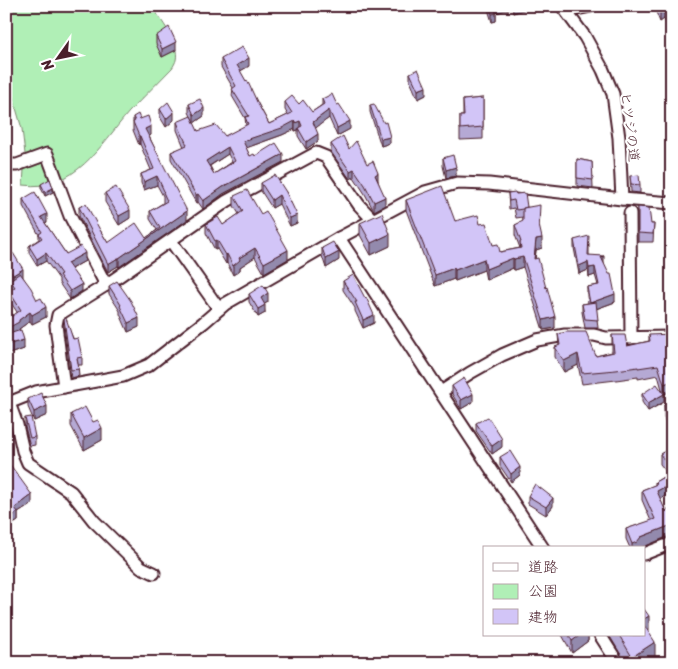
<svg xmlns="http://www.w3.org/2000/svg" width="678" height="669" font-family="Sriracha,'Klee One',sans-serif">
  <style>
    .green { fill: #b0efb6; stroke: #7d8770 }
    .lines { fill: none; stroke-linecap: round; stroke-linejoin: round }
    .minor-casing { stroke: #4a1f2b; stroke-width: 15 }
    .minor { stroke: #fff; stroke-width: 11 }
    .wall { fill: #b5a9d4; stroke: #4a1f2b; fill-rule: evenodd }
    .shaded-wall { fill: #938aad; stroke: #4a1f2b }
    .building { fill: #d2c5f7; stroke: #4a1f2b; fill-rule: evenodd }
    .labels { text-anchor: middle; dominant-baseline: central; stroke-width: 4.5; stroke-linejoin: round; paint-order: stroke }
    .street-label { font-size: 14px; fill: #4a1f2b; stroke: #fff }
  </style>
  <rect width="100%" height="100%" fill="#fff"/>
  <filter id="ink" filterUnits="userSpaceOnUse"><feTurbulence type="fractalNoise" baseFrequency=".02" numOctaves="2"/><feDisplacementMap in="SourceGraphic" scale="10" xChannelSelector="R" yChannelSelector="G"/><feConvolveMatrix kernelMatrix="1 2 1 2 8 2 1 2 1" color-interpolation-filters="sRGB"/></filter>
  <g filter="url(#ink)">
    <!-- green -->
    <path class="green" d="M6,6H151C160,18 180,44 176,60C176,61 173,67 172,68C158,83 143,97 129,112C100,146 74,192 23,185L25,154L22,129L6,73Z"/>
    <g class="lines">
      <defs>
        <g id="minor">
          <polyline points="562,6 585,37 603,70 613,94 619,138 622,199"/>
          <polyline points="567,11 591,6"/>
          <polyline points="6,165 17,165 47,154 70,216 106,285"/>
          <polyline points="630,213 631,338"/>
          <polyline points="339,238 543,548"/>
          <polyline points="171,241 219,309"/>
          <polyline points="64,387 56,325 58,315 106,285 227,201 316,153 326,157 359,205 373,220"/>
          <polyline points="441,392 470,373 502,355 537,340 565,335 594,335 606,338 672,337"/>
          <polyline points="9,403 17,425 23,451 28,463 71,492 94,521 141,567 154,573"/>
          <polyline points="6,405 11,402 36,392 123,376 149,365 203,323 225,304 339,238 425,192 457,183 489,184 622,199 672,203"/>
          <polyline points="644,554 672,543"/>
          <polyline points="600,635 618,663"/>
        </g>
      </defs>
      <!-- minor casing -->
      <use href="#minor" class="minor-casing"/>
      <!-- minor -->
      <use href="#minor" class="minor"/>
    </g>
    <!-- wall -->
    <g class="wall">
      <polygon points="487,6 526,6 526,9 513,13 512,8 496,13 496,21 492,22"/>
      <polygon points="652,6 672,6 672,36 664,19 660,22 654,7 653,8"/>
      <polygon points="156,36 176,50 162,57 156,44"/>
      <path d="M221,59L249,66L240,71L269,124L288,115L285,110V102L299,104L312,112L322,105V99L350,129L337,136L329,118L315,128L318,141L306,149L298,136V130L295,131V129L282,135L246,148L250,156H255L283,162L223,194L203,209L198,202L196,203L171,159V152L184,147L177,130V122L198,131L225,136L246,126L245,118L232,96L233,88L221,67ZM228,154L232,162L214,174L210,166Z"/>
      <polygon points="410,73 426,95 418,99 410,81"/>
      <polygon points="483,98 483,139 460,140 460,116 463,116 463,100"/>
      <polygon points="189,104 204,116 194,123 189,112"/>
      <polygon points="370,105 390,143 381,146 370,112"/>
      <polygon points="160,109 174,120 166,127 160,117"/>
      <polygon points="133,117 140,119 151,135 149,136 187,220 119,267 118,266 108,272 79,216 79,207 100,230 108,243 146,238 157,230 150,219 150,211 163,203 163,196 157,185 144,190 141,183 141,174 151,170 140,144 139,145 133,130"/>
      <polygon points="331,144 349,149 367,164 378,181 385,205 374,211 365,194 354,177 350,179 331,152"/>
      <polygon points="443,158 456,176 446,178 443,166"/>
      <polygon points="577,159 592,162 593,188 577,186"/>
      <polygon points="630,176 640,185 640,193 631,192"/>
      <polygon points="261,183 286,192 297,223 290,226 279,204 272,208 261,191"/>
      <polygon points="41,184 53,192 45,196 41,188"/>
      <polygon points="105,193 130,218 119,225 105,202"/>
      <polygon points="508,193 516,194 527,207 540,216 539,227 542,248 536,250 535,259 555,328 543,330 523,267 514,270 513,268 486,280 484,270 455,281 454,279 435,286 406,210 406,200 455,221 480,224 493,245 500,252 520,248 515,235 515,225 523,222 523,217 516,218 514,208 509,209"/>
      <polygon points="234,196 288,259 264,273 255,257 240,267 240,270 233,275 227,263 226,264 217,249 215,250 206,233 206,224 223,225 239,214 234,206"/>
      <polygon points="23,199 47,222 45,223 66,254 85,261 71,269 82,291 70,299 59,283 59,279 46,261 37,266 29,253 29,246 39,239 39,235 23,206"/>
      <polygon points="638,207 651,224 654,224 653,242 638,242"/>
      <polygon points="669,216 672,216 672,243 671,243"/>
      <polygon points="360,223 390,246 371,255 360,235"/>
      <polygon points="574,240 589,244 589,255 604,264 615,302 596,309 598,328 585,328 582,312 582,304 588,303 587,296 587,287 598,285 595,275 589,277 588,270 579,274 574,248"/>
      <polygon points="322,248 339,260 326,268 322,256"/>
      <polygon points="6,258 23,277 46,317 32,324 30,321 19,329 24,349 6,355 17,312 9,300 9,291 10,290 10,280 6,274"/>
      <polygon points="343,281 374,323 363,328 355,311 355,308 343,290"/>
      <polygon points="109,286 139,327 128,332 120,314 120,311 109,294"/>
      <polygon points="249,294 268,302 264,304 265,313 258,317 249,302"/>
      <polygon points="64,319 82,357 82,365 78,365 79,376 71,378 64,326"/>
      <polygon points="558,334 596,356 612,352 612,335 627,346 649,341 649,335 672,391 664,394 664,402 648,411 642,402 642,394 663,393 658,375 638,379 638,377 616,380 582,384 578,365 564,372 555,357 555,347 559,346"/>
      <polygon points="452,386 473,402 461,409 452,394"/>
      <polygon points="28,399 47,415 34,421 28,407"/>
      <polygon points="672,403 672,444 664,417 664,405"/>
      <polygon points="71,414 93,422 102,440 84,450 71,426"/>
      <polygon points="25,418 35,437 35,445 30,446 25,427"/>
      <polygon points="476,423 502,447 492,454 476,431"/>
      <polygon points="672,447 672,496 670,493 660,499 666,512 672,502 672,536 669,536 641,548 630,548 626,539 626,529 651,521 642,500 642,490 655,485 655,482 668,474 660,464 660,454"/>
      <polygon points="6,452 7,460 32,504 18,513 18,521 10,526 6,521 6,494 7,493 6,491"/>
      <polygon points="500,457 520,475 511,482 500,466"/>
      <polygon points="528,496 553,506 546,515 528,504"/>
      <polygon points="649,632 655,658 648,663 626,663 609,635 644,635"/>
      <polygon points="562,635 588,635 588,641 572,653"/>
    </g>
    <!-- shaded-wall -->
    <g class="shaded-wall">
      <polygon points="495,6 512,6 512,8 496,13 496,21 492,22 492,14"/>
      <polygon points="513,6 526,6 526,9 513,13"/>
      <polygon points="664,9 664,19 660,22 660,11"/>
      <polygon points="176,42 176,50 162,57 162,49"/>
      <polygon points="249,58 249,66 237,73 237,65"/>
      <polygon points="426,87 426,95 418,99 418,90"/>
      <polygon points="204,108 204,116 194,123 194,115"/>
      <polygon points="329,110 329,118 313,130 313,122"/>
      <polygon points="174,112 174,120 166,127 166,119"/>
      <polygon points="295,121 295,129 282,135 243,149 243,141"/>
      <polygon points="300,121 300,129 295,131 295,123"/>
      <polygon points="350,121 350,129 337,136 337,128"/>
      <polygon points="151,126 151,135 145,138 145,129"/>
      <polygon points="318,134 318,141 306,149 306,142"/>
      <polygon points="139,136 140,136 140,144 139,145"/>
      <polygon points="390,137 390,143 381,146 381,139"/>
      <polygon points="228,147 228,154 206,168 206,161"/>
      <polygon points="283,154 283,162 223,194 203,209 203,201 223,187"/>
      <polygon points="456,167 456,176 446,178 446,170"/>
      <polygon points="354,169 354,177 350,179 350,171"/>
      <polygon points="378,173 378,181 375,175"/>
      <polygon points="157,176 157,185 144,190 144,182"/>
      <polygon points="53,188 53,192 45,196 45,192"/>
      <polygon points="198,194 198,202 196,203 196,195"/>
      <polygon points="279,195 279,204 272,208 272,200"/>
      <polygon points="385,197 385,205 374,211 374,202"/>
      <polygon points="130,210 130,218 119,225 119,216"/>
      <polygon points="187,211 187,220 119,267 119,258"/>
      <polygon points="47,214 47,222 41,225 41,217"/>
      <polygon points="297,215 297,223 290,226 290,218"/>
      <polygon points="390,234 390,246 371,255 371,243"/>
      <polygon points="542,238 542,248 536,250 534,270 534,259 536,239"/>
      <polygon points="217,240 217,249 215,250 215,241"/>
      <polygon points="255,248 255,257 240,267 240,270 233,275 233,266 239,258"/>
      <polygon points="288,250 288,259 264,273 264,263"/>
      <polygon points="339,252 339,260 326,268 326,259"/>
      <polygon points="46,253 46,261 37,266 37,259"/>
      <polygon points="85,253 85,261 67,271 67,263"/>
      <polygon points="227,254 227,263 226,264 226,255"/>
      <polygon points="604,256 604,264 601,257"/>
      <polygon points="523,257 523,267 514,270 514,259"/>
      <polygon points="118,258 118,266 108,272 108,264"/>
      <polygon points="513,258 513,268 486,280 486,269"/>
      <polygon points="484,259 484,270 455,281 455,270"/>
      <polygon points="588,262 588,270 579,274 579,266"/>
      <polygon points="595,267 595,275 589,277 589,268"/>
      <polygon points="454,268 454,279 435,286 435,275"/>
      <polygon points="23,269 23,277 13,284 13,275"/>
      <polygon points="82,284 82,291 70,299 70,291"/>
      <polygon points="268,293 268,302 261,306 261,298"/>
      <polygon points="615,294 615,302 590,311 590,303"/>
      <polygon points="265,305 265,313 258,317 258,309"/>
      <polygon points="46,307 46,317 32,324 32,315"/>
      <polygon points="30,312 30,321 19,329 19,331 6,338 6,329"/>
      <polygon points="374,315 374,323 363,328 363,320"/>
      <polygon points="555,317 555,328 543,330 543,320"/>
      <polygon points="139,318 139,327 128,332 128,323"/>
      <polygon points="24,340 24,349 6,355 6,345"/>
      <polygon points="578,354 578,365 564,372 564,361"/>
      <polygon points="672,381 672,391 664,394 664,384"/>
      <polygon points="473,394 473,402 461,409 461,400"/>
      <polygon points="664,394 664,402 648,411 648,403"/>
      <polygon points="47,406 47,415 34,421 34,412"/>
      <polygon points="102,428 102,440 84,450 84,438"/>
      <polygon points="502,439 502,447 492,454 492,446"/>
      <polygon points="520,467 520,475 511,482 511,474"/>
      <polygon points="670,484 670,493 657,501 657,491"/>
      <polygon points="32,495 32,504 18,513 18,521 10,526 10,518 15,508"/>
      <polygon points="553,498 553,506 546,515 546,507"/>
      <polygon points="669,526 669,536 641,548 632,548 632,544 641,537"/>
      <polygon points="649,616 649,632 644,635 644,619"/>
      <polygon points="580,635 588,635 588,641 572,653 572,641"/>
      <polygon points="655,642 655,658 648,663 632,663 632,657"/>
    </g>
    <!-- building -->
    <g class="building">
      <polygon points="489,6 495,6 496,13 492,14"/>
      <polygon points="658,6 672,6 672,25 664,9 660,11"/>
      <polygon points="169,27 176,42 162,49 156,36"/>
      <path d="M242,47L249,58L237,65L246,81L247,80L258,104L269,124L292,113L285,102L292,96L299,104L303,100L312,112L324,104L322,99L332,94L337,105L339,104L350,121L337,128L329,110L313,122L318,134L306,142L298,128L302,126L300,121L295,123V121L282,128L243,141L250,156L254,154L255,156L276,143L283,154L223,187L203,201L198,194L196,195L171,152L187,145L177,122L191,116L198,131L216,125L225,136L248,124L245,117L249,116L232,89L236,86L221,59ZM228,147L235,161L214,174L206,161Z"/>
      <polygon points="418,69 426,87 418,90 410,73"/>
      <polygon points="483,98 483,127 460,129 460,116 464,116 463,100"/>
      <polygon points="200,99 204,108 194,115 189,104"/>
      <polygon points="168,102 174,112 166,119 160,109"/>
      <polygon points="374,104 384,123 386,122 390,137 381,139 370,105"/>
      <polygon points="138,114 140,119 148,116 151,126 145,129 187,211 119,258 118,258 108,264 79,207 86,204 100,230 108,243 136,223 146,238 160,228 150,211 167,201 163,192 164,191 157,176 144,182 141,174 154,169 140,136 139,136 133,122 135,121 133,117"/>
      <polygon points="343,136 349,149 356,141 367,164 373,161 378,173 375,175 385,197 374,202 365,185 354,169 350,171 331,144"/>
      <polygon points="453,155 456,167 446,170 443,158"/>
      <polygon points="577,159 592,162 593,180 577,178"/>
      <polygon points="275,175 286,192 297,215 290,218 279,195 272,200 261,183"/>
      <polygon points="639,175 640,185 631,184 630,176"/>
      <polygon points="50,179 53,188 45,192 41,184"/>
      <polygon points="442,186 455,221 478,215 480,224 486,223 493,245 498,244 500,252 521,248 520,242 521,242 515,225 523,221 523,208 540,205 539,225 542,238 536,239 534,259 538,258 546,288 547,287 555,317 543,320 523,257 514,259 513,258 486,269 484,259 455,270 454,268 435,275 406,200"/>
      <polygon points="116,187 130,210 119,216 105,193"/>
      <polygon points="247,190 261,214 266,211 288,250 264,263 255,248 239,258 240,260 233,266 227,254 226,255 217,240 215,241 206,224 218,217 223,225 243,211 234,196"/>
      <polygon points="35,192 47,214 41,217 66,254 81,246 85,253 67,263 82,284 70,291 59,275 61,274 46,253 37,259 29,246 42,238 39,234 42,232 23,199"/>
      <polygon points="515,192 516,194 525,193 527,207 523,208 523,209 516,210 514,200 509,201 508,193"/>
      <polygon points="638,207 649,208 651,224 654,224 653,234 638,233"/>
      <polygon points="382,213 390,234 371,243 360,223"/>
      <polygon points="669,216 672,216 672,235 671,235"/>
      <polygon points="589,236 588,255 604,256 601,257 609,274 611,274 615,294 590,303 587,287 599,285 595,267 589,268 588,262 579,266 574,240"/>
      <polygon points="333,242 339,252 326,259 322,248"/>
      <polygon points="13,253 23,269 13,275 6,265 6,258"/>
      <polygon points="20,273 31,288 37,300 41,298 46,307 32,315 30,312 19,320 19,322 6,329 6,320 21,310 9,291 15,287 10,280"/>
      <polygon points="353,275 365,298 366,297 374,315 363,320 355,302 357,302 343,281"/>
      <polygon points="117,281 131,301 139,318 128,323 120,306 121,305 109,286"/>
      <polygon points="263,285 268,293 261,298 265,305 258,309 249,294"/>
      <polygon points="596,302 598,320 585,319 582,304"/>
      <polygon points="66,318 73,339 78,338 82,357 77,358 79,369 71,370 64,319"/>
      <polygon points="21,330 24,340 6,345 6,335"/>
      <polygon points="566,332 586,332 596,356 614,352 612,335 625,335 627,346 650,341 649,335 672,334 672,381 664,384 658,365 638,368 638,367 616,370 582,373 578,354 564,361 555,347 560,345 558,334"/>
      <polygon points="464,378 473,394 461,400 452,386"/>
      <polygon points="657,384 664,394 648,403 642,394"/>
      <polygon points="41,393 47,406 34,412 28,399"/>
      <polygon points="672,403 672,432 664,405"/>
      <polygon points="85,407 93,422 98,420 102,428 84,438 71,414"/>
      <polygon points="31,417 35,437 30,438 25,418"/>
      <polygon points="488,417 502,439 492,446 476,423"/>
      <polygon points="672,447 672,471 660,454"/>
      <polygon points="510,451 520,467 511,474 500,457"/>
      <polygon points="6,459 32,495 15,508 18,512 10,518 6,512 6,494 11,490 6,483"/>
      <polygon points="672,472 672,487 670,484 657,491 666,512 672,502 672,526 669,526 641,537 637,542 632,544 626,529 655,519 642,490 657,484 655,482"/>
      <polygon points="535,484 553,498 546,507 528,496"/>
      <polygon points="644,609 649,616 644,619"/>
      <polygon points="644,625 655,642 632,657 619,635 644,635"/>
      <polygon points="569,635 580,635 572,641"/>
    </g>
  </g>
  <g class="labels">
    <!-- street labels -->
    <g class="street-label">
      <text transform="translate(630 127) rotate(83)">ヒツジの道</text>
    </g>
  </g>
  <!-- margin -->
  <rect width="678" height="669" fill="none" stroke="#fff" stroke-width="25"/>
  <rect x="12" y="12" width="653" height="644" fill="none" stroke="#4a1f2b" stroke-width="2" filter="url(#ink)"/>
  <!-- legend -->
  <rect x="483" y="546" width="162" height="90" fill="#ffffff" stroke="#b7a5aa"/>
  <rect x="493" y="563" width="25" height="8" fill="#ffffff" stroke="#b7a5aa"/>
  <text x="528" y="572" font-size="15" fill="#4a1f2b">道路</text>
  <rect x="493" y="584" width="25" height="15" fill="#b0efb6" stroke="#b7a5aa"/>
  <text x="528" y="596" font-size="15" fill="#4a1f2b">公園</text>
  <rect x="493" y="609" width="25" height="15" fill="#d2c5f7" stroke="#b7a5aa"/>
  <text x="528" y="622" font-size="15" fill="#4a1f2b">建物</text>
  <!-- north arrow -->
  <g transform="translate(58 58) rotate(237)" stroke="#ffffff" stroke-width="4" paint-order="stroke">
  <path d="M0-4L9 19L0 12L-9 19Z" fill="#4a1f2b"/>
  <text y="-8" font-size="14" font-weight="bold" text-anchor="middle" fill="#4a1f2b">N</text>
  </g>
</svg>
